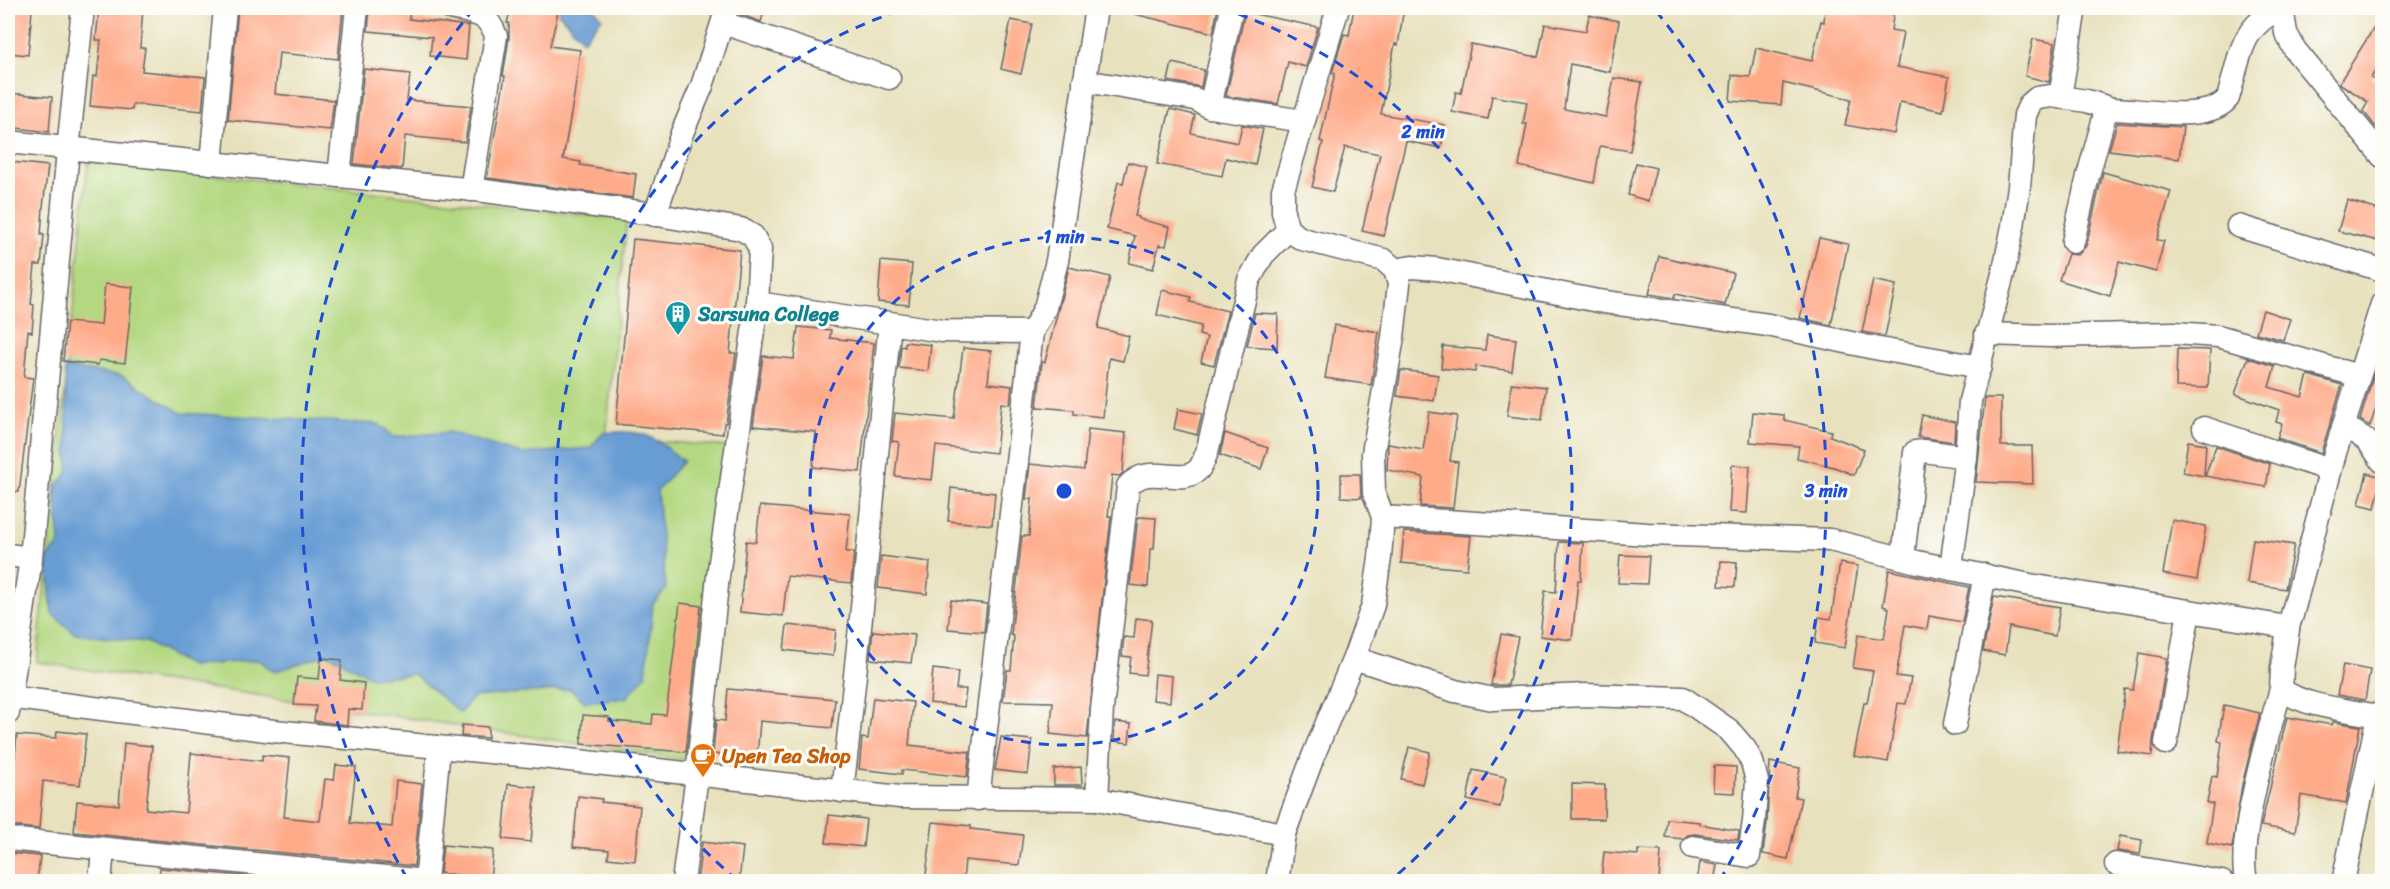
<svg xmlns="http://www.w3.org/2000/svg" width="2390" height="889" font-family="Sriracha,sans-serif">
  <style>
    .green { fill: #b4d881; stroke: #6b7d5e; stroke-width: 1.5 }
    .water { fill: #679dd4; stroke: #446088; stroke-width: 1.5 }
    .building { fill: #feab8a }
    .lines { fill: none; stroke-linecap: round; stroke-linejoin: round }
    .minor-casing { stroke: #676568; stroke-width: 25 }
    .minor { stroke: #fff; stroke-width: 22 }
    .ring { fill: none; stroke: #1d4ed8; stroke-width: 3; stroke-dasharray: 10 8 }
    .labels { text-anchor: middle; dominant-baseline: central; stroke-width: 6; stroke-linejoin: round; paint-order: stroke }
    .culture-label { font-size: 20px; font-weight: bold; fill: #0d838f; stroke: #fdfcf7; text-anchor: start }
    .food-label { font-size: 20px; font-weight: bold; fill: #c56008; stroke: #fdfcf7; text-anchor: start }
    .centre { fill: #1d4ed8; stroke: #fdfcf7; stroke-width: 3 }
    .ring-label { font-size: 18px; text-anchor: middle; font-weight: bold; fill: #1d4ed8; stroke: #fdfcf7; stroke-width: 6; stroke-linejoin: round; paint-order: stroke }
  </style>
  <rect width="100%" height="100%" fill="#fdfcf7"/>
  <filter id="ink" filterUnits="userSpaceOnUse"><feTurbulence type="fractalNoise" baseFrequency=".0167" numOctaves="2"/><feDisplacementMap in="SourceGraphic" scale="12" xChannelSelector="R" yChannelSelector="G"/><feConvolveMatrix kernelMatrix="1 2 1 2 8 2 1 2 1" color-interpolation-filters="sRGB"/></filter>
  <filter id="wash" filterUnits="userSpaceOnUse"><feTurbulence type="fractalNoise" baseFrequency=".008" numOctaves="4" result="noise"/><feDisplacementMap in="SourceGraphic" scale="24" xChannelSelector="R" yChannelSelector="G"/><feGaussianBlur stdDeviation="1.35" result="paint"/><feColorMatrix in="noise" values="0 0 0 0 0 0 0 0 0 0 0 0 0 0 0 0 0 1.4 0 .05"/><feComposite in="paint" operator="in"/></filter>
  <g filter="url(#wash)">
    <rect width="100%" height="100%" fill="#e8e1bd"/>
    <!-- green -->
    <polygon class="green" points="88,162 627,219 606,437 728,447 693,761 37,662"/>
    <!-- water -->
    <g class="water">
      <polygon points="554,8 594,8 602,18 583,40"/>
      <path d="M65,367L122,376L181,413L379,424L394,437L449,432L521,454L590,448L603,433C643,429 652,435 683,461L657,491L666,589L653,604L646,675L626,698L585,702L570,689L473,697L460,713L414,674L373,678L328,654L274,672L259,660L190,666L146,642L75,634L52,614L47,559L60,543L55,488L68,472Z"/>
    </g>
    <g id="blocks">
      <!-- building -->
      <g class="building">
        <polygon points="8,8 32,10 28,55 8,53"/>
        <polygon points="99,8 143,8 140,48 145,48 142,71 205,77 202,111 133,104 132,110 90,106 93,76 97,77 101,40 96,40"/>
        <polygon points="238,8 343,8 338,59 279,53 275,94 334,100 330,130 228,120"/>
        <polygon points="370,8 410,8 409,19 469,26 466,60 430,56 432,37 368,31"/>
        <polygon points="511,8 559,8 550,46 580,50 574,96 563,159 581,162 580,165 636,174 633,198 487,178 505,76 503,76 509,38 509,23 507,23"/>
        <polygon points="740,8 765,8 761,22 739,14"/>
        <polygon points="1134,8 1218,8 1213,33 1134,14"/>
        <polygon points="1354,8 1404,8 1398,45 1395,44 1381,114 1445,125 1441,148 1406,141 1384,236 1362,231 1380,154 1345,147 1333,192 1312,187 1323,142 1320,141 1335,73 1332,73 1344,34 1349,35"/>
        <polygon points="1825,8 1892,8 1891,10 1894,11 1891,30 1903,32 1897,67 1949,77 1943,111 1900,102 1894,134 1845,125 1851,99 1783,83 1781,105 1730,101 1732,75 1750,77 1756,48 1812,61 1821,21 1824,22"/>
        <polygon points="1245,12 1318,27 1306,67 1288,62 1278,104 1226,96"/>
        <polygon points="1589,15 1619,21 1610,72 1570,64 1564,109 1606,117 1614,78 1642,82 1630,151 1600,146 1594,183 1519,166 1527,124 1523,124 1527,102 1492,96 1488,119 1452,112 1456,92 1461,93 1471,44 1538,57 1545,24 1586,31"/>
        <polygon points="2382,15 2382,60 2371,78 2379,83 2382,78 2382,131 2375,126 2363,111 2368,102 2339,83"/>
        <polygon points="1011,20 1032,24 1021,74 1001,69"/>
        <polygon points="2033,39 2055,43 2049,82 2025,76"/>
        <polygon points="1172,63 1204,70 1201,87 1168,81"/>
        <polygon points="364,69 410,74 407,100 471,106 465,142 405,136 402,169 354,164"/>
        <polygon points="8,93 52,97 49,132 8,127"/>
        <polygon points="1170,109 1195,115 1191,133 1238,143 1242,125 1263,129 1255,165 1226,158 1222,176 1157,164"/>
        <polygon points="2117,123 2183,127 2179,159 2109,150"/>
        <polygon points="12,162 48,166 43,207 41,235 44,235 41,265 35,265 31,304 34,305 32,332 28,331 24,377 33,378 19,492 8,491 8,231 11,232 15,192 9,191"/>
        <polygon points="1128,162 1147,167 1135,216 1139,217 1139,219 1170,227 1166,246 1159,245 1153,269 1129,263 1135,236 1107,229 1118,182 1123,183"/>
        <polygon points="1636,163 1656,168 1648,201 1628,195"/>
        <polygon points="2103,172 2171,191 2157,240 2164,241 2156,272 2119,262 2110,296 2059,280 2068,254 2078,255 2086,246"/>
        <polygon points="2347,200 2382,211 2382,242 2338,231"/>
        <polygon points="1819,238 1848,244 1831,325 1800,318"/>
        <polygon points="633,239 740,250 730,353 736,353 726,423 724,423 723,434 616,424"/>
        <polygon points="1659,256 1733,273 1725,305 1675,294 1674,298 1649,294"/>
        <polygon points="881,261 912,264 909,305 878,302"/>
        <polygon points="1069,267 1110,277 1098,328 1129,336 1123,361 1109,358 1103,417 1074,414 1074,410 1037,407 1042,362 1045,362"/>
        <polygon points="1873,280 1896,285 1885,336 1862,332"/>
        <polygon points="105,284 133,287 125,363 99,360 98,365 63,361 67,322 101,325"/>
        <polygon points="1162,290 1191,297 1190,302 1228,311 1214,365 1201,362 1207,337 1199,335 1201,326 1157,315"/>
        <polygon points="2263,310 2290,319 2283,340 2256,333"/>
        <polygon points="1255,313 1278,314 1277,348 1247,346"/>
        <polygon points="1334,325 1379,332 1371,385 1325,378"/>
        <polygon points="798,327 831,330 830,338 874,343 860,472 813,467 816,432 753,426 763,356 794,359"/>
        <polygon points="1487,335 1516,339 1512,371 1476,366 1475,372 1441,368 1443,346 1485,350"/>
        <polygon points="905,342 931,345 928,371 899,368 901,346 905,347"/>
        <polygon points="2382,347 2382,391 2370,426 2360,420"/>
        <polygon points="963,348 991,351 988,383 1012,386 1010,404 1001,403 996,453 936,446 932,480 895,476 899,442 892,441 895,413 954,419"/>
        <polygon points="2177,349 2210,350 2208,388 2176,387"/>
        <polygon points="2248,358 2275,366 2269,387 2302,397 2308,375 2342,385 2321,453 2277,438 2282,424 2276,422 2279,410 2235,394"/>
        <polygon points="1401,370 1438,375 1434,401 1397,396"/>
        <polygon points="1512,383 1546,387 1542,420 1507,416"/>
        <polygon points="1985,398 2001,398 2001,446 2032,446 2033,484 1976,482"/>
        <polygon points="1178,409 1202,414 1197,435 1174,429"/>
        <polygon points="1429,412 1457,416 1450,461 1458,462 1453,508 1420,506 1423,477 1387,470 1388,444 1423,450"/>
        <polygon points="1753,412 1784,415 1784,420 1831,431 1830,436 1864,449 1854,475 1834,467 1797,458 1799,446 1750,442"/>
        <polygon points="1922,415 1955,422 1954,442 1918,437"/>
        <polygon points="1088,429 1126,433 1123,473 1119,476 1112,475 1108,516 1111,516 1087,738 1050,734 1053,702 1003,701 1007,670 1011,670 1014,636 1011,635 1022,536 1029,536 1032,499 1026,499 1030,464 1084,470"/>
        <polygon points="1225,433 1268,448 1261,469 1220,455"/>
        <polygon points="2188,441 2206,444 2204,476 2183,472"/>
        <polygon points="2216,446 2270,464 2266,487 2205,476"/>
        <polygon points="1732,465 1750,466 1747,513 1729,512"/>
        <polygon points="2367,473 2382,477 2375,508 2359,504"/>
        <polygon points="1341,474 1360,474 1361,498 1341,497"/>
        <polygon points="951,488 995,493 992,525 948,521"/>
        <polygon points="760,506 850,514 846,552 854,552 851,583 787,576 783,616 740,612 746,541 756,542"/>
        <polygon points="1138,517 1156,518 1154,549 1150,549 1148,587 1130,585"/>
        <polygon points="2172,520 2206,526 2197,580 2163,574"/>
        <polygon points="1404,532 1471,536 1467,569 1401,563"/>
        <polygon points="2253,539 2294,545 2285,589 2247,583"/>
        <polygon points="1559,542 1583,543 1581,580 1578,580 1572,640 1540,636 1545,591 1556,592"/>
        <polygon points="1620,555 1649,556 1647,584 1618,583"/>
        <polygon points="881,556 930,562 927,594 878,588"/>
        <polygon points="1721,561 1737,562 1735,587 1719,586"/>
        <polygon points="1840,563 1858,566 1845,648 1815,643 1819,617 1831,619"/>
        <polygon points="1889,570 1969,587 1962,622 1929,616 1927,629 1905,625 1896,676 1911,678 1906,704 1898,703 1888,762 1854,756 1864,703 1867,703 1873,671 1853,668 1858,635 1884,639 1889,608 1883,606"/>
        <polygon points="1994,597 2060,607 2055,636 2009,627 2005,655 1983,651"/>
        <polygon points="951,600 987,604 984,632 948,629"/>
        <polygon points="680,603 701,606 686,752 581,744 583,715 609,717 609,721 652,724 653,714 666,715"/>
        <polygon points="1136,618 1152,620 1145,675 1129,673 1131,657 1122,656 1124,637 1134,638"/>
        <polygon points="787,625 836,630 833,656 784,650"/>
        <polygon points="873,631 915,635 911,663 870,659"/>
        <polygon points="1501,634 1518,637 1508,685 1491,685"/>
        <polygon points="2139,653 2167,658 2153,741 2152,756 2117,751 2125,689 2133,690"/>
        <polygon points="321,658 342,660 340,680 364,683 362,710 348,709 347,725 314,721 316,706 294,705 297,677 319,679"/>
        <polygon points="2343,665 2370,670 2365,700 2337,695"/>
        <polygon points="933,669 958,672 956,689 966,689 964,707 930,703"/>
        <polygon points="1155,674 1172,676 1170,702 1153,700"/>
        <polygon points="728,689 835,699 832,728 760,721 757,758 713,754 716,720 725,721"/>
        <polygon points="873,698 913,702 909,745 970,752 967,777 902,770 902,774 859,769 862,738 868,739"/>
        <polygon points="2224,705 2260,713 2242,785 2232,848 2207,843 2213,804 2207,803 2212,776 2217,777 2222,742 2218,741"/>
        <polygon points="2287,717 2332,725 2333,722 2360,726 2346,803 2301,795 2295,832 2261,826"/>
        <polygon points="1115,722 1131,724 1129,743 1114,741"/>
        <polygon points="462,725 488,727 488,738 461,736"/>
        <polygon points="57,731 86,734 80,785 43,781 39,829 8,826 17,735 56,738"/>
        <polygon points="1001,737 1032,740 1028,774 995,770"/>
        <polygon points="124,743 152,746 146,809 186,813 191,753 262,761 262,755 290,758 284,817 320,821 325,779 334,780 336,765 356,767 350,823 392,827 396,781 422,784 414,866 74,832 77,801 119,805"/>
        <polygon points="1409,747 1430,752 1422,784 1401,779"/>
        <polygon points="1770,762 1800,768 1795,797 1801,798 1788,859 1763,854 1767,822"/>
        <polygon points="1714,766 1736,767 1735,793 1713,792"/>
        <polygon points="1081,767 1082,785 1054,785 1054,769"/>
        <polygon points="1473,770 1506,777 1500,807 1467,800"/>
        <polygon points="508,784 536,787 531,842 503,839"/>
        <polygon points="1572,784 1605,785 1604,819 1572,819"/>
        <polygon points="578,796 602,799 601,802 640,806 635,861 608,858 609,850 573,847"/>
        <polygon points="829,815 866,819 863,847 826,843"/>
        <polygon points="1667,819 1700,822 1700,824 1739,831 1738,840 1695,834 1688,835 1683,839 1665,837"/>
        <polygon points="933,822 971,826 971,829 1023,835 1019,865 965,860 963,882 925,882"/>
        <polygon points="2120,836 2142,840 2140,854 2117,851"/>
        <polygon points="702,842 743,847 739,882 697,882"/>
        <polygon points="443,845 493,850 490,879 440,873"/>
        <polygon points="1638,850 1661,851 1659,882 1601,882 1604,852 1638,855"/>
        <polygon points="8,853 40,856 37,882 8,882"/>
        <polygon points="1700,862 1717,865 1714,882 1697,882"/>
        <polygon points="160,868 261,878 261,882 158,882"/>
      </g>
    </g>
  </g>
  <g filter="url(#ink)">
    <use href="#blocks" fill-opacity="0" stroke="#676568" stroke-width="1.5"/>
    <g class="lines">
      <defs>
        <g id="minor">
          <path d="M450,8C473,13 488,12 496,36L471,190"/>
          <polyline points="2282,8 2286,33 2295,50 2382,156"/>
          <polyline points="723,23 889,78"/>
          <polyline points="1084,81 1195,99 1210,107 1304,121"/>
          <polyline points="2060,97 2075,8"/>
          <polyline points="1210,107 1232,8"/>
          <polyline points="8,142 485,191 646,213 741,229 753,236 760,249 757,303 942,331 1032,332"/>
          <polyline points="211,163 225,8"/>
          <polyline points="339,176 357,8"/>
          <polyline points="655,215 682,133 702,86 727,8"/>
          <polyline points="2238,226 2382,270"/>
          <path d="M2073,242L2088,176L2105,114L2112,109C2142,109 2209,124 2228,98C2240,59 2239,26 2282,8"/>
          <polyline points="1395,270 1412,267 1437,269 1598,301 1768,325 1874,348 1980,367"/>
          <polyline points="1986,334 2050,336 2174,333 2218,336 2359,376"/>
          <path d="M2343,427C2365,436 2369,441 2382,461"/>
          <polyline points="2204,428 2330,470"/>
          <polyline points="1383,517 1648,534 1830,540 1917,562 2030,585 2281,626 2289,623 2292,615 2335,453 2382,304"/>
          <polyline points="8,555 31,558 68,150 83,8"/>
          <polyline points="1903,558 1915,452 1924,451 1966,457"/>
          <polyline points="1951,568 1966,457 1970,401 2004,270 2013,226 2019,187 2025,115 2030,104 2037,98 2052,96 2087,101 2112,109"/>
          <path d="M2289,623L2282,668L2281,689C2305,708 2353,710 2382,717"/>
          <polyline points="1354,658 1455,691 1493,699 1585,695 1683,698 1729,730 1745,749 1752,762 1757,781 1754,821 1749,856 1693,847"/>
          <polyline points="8,697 274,731 551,758 900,797 1097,799 1284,834"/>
          <polyline points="8,713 31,558"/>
          <polyline points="1955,724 1985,575"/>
          <polyline points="2166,743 2189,611"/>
          <path d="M842,791C861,635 874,479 890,323"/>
          <polyline points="978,799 1032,332 1045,308 1057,261 1096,8"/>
          <path d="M1097,799L1102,709L1128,486C1150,461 1180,488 1199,469C1202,465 1205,457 1207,452L1249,280L1263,255L1288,230"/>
          <polyline points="8,839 426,881"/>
          <polyline points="2116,864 2222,882"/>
          <polyline points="100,882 103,850"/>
          <polyline points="426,882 439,748"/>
          <polyline points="683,882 697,775 718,576 757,303"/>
          <polyline points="1277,882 1284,834 1314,754 1354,658 1373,605 1380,558 1383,517 1374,493 1373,453 1393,337 1399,284 1395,270 1384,260 1302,239 1288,230 1283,212 1283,190 1338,8"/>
          <path d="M2247,882C2234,850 2270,726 2281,689"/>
          <polyline points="2343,882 2378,716"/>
        </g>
      </defs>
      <!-- minor casing -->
      <use href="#minor" class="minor-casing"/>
      <!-- minor -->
      <use href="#minor" class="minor"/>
    </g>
  </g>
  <!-- distance rings -->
  <g class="ring">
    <circle cx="1064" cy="491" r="254"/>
    <path d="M737 880A508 508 0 0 1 907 8M1221 8A508 508 0 0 1 1391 880"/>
    <path d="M407 878A762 762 0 0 1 472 11M1656 11A762 762 0 0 1 1721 878"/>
  </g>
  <!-- icons -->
  <defs>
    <symbol id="building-pin" viewBox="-11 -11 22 30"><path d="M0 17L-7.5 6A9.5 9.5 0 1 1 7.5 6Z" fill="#0f9aa8" stroke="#fdfcf7"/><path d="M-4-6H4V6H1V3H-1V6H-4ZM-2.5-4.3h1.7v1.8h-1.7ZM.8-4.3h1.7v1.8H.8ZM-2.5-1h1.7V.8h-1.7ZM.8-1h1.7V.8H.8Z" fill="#fff"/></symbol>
    <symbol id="cafe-pin" viewBox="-11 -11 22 30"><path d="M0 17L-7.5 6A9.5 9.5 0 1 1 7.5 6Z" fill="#e8710a" stroke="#fdfcf7"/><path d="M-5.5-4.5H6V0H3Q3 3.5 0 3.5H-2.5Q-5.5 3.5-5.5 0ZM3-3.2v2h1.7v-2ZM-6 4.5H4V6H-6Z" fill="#fff"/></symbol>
  </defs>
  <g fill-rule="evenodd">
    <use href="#building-pin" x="663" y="299" width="30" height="40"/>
    <use href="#cafe-pin" x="688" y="741" width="30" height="40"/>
  </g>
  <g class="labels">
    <!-- culture labels -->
    <g class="culture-label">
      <text x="698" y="314">Sarsuna College</text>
    </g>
    <!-- food labels -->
    <g class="food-label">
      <text x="722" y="756">Upen Tea Shop</text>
    </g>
  </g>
  <circle cx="1064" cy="491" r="9" class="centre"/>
  <g class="ring-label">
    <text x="1423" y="138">2 min</text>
    <text x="1064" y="243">1 min</text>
    <text x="1826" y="497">3 min</text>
  </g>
  <!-- margin -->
  <rect width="2390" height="889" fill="none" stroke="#fdfcf7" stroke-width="30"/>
</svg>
